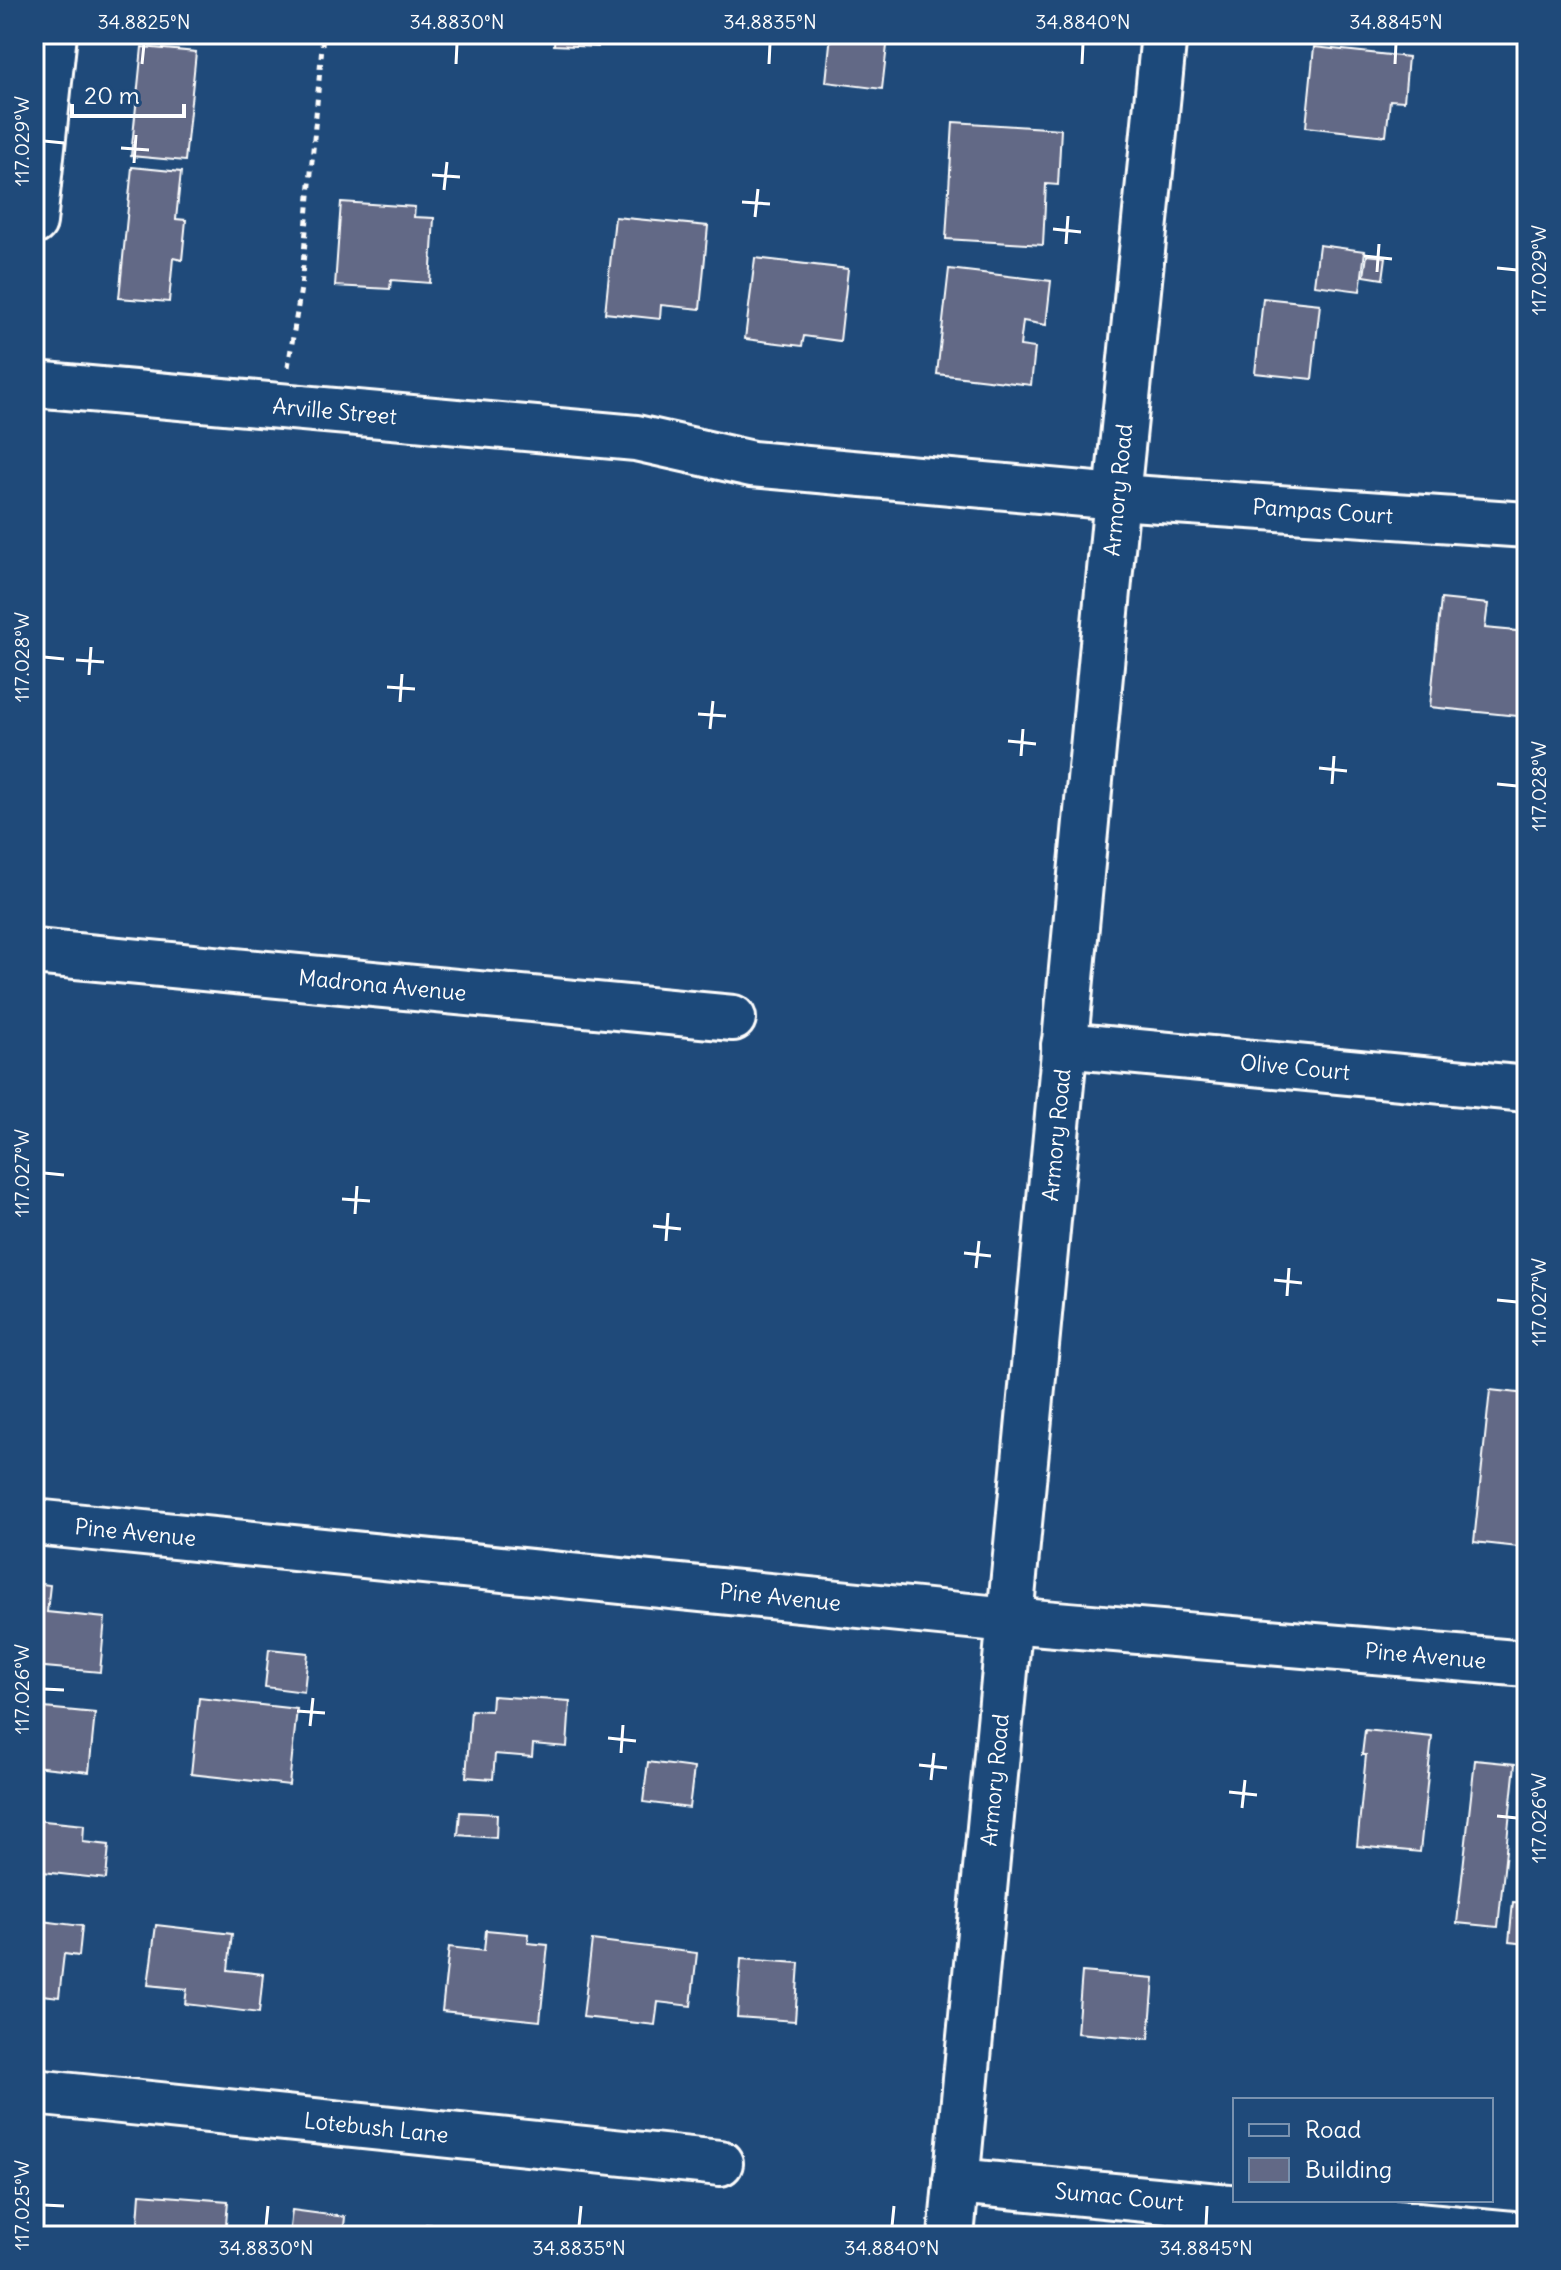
<svg xmlns="http://www.w3.org/2000/svg" width="1561" height="2270" font-family="Delius,sans-serif">
  <style>
    .building { fill: #626986; stroke: #fff; stroke-width: 2 }
    .lines { fill: none; stroke-linecap: round; stroke-linejoin: round }
    .minor-casing { stroke: #fff; stroke-width: 50 }
    .path { stroke: #fff; stroke-width: 5; stroke-dasharray: 6 6; stroke-linecap: butt }
    .minor { stroke: #1f4a7a; stroke-width: 44 }
    .ticks { fill: none; stroke: #fff; stroke-width: 3 }
    .labels { text-anchor: middle; dominant-baseline: central; stroke-width: 6; stroke-linejoin: round; paint-order: stroke }
    .street-label { font-size: 22px; fill: #fff; stroke: #1f4a7a }
    .neatline { fill: none; stroke: #fff; stroke-width: 3 }
    .ticks-label { font-size: 20px; text-anchor: middle; fill: #fff }
  </style>
  <rect width="100%" height="100%" fill="#1f4a7a"/>
  <filter id="ink" filterUnits="userSpaceOnUse"><feTurbulence type="fractalNoise" baseFrequency=".0125" numOctaves="2"/><feDisplacementMap in="SourceGraphic" scale="16" xChannelSelector="R" yChannelSelector="G"/><feConvolveMatrix kernelMatrix="1 2 1 2 8 2 1 2 1" color-interpolation-filters="sRGB"/></filter>
  <g filter="url(#ink)">
    <!-- building -->
    <g class="building">
      <polygon points="142,34 196,34 195,44 142,39"/>
      <polygon points="555,34 599,34 598,47 554,45"/>
      <polygon points="831,34 888,37 882,89 826,82"/>
      <polygon points="142,47 196,52 185,161 131,156"/>
      <polygon points="1314,47 1408,57 1404,101 1390,100 1386,136 1306,127"/>
      <polygon points="953,122 1061,129 1058,185 1046,184 1043,245 946,239"/>
      <polygon points="132,167 181,172 176,219 186,220 182,260 173,258 169,302 119,298"/>
      <polygon points="341,202 415,207 414,217 434,218 430,283 391,280 390,289 335,286"/>
      <polygon points="615,217 708,226 700,309 661,305 660,319 605,313"/>
      <polygon points="1319,245 1365,251 1360,291 1314,285"/>
      <polygon points="1367,255 1386,257 1383,279 1364,276"/>
      <polygon points="755,258 848,269 840,341 804,336 802,346 745,339"/>
      <polygon points="949,269 1051,281 1046,325 1023,321 1020,346 1035,348 1031,385 937,374"/>
      <polygon points="1263,298 1320,304 1312,379 1255,373"/>
      <polygon points="1441,599 1488,604 1485,628 1527,632 1527,717 1430,707"/>
      <polygon points="1490,1390 1527,1394 1527,1548 1474,1542"/>
      <polygon points="34,1583 50,1585 47,1612 105,1618 100,1672 34,1666"/>
      <polygon points="269,1649 308,1653 304,1692 265,1687"/>
      <polygon points="492,1696 570,1701 567,1747 533,1744 532,1757 495,1754 493,1779 466,1777 471,1710 491,1711"/>
      <polygon points="199,1698 297,1709 289,1785 191,1774"/>
      <polygon points="34,1707 95,1713 89,1772 34,1766"/>
      <polygon points="1365,1730 1432,1737 1420,1852 1357,1846 1366,1755 1362,1755"/>
      <polygon points="1475,1760 1515,1764 1498,1927 1457,1923"/>
      <polygon points="648,1762 694,1768 689,1808 643,1802"/>
      <polygon points="460,1812 497,1814 496,1838 458,1835"/>
      <polygon points="34,1820 84,1825 83,1842 109,1845 106,1879 34,1871"/>
      <polygon points="1513,1902 1527,1903 1527,1944 1509,1942"/>
      <polygon points="34,1920 82,1926 79,1956 64,1954 59,1997 34,1994"/>
      <polygon points="156,1925 232,1934 228,1970 263,1974 259,2013 185,2004 187,1989 148,1985"/>
      <polygon points="486,1930 529,1934 528,1943 548,1945 540,2021 442,2011 449,1947 484,1951"/>
      <polygon points="592,1940 697,1953 691,2006 658,2002 655,2025 583,2017"/>
      <polygon points="741,1959 799,1963 795,2021 737,2017"/>
      <polygon points="1082,1972 1154,1978 1149,2039 1077,2033"/>
      <polygon points="140,2194 228,2201 225,2236 137,2236"/>
      <polygon points="292,2210 345,2217 343,2236 289,2236"/>
      <polygon points="426,2224 488,2230 487,2236 425,2236"/>
    </g>
    <g class="lines">
      <defs>
        <g id="minor">
          <polyline points="34,222 54,34"/>
          <path id="s1" d="M34,384L636,438L752,464L1117,497L1527,525"/>
          <path id="s2" d="M34,952L733,1018"/>
          <path id="s3" d="M1064,1045L1527,1089"/>
          <path id="s4" d="M34,1522L1009,1620L1527,1664"/>
          <path id="s5" d="M34,2092L720,2163"/>
          <path id="s6" d="M956,2181L1523,2235"/>
          <path id="s7" d="M951,2236L1117,497L1164,34"/>
        </g>
      </defs>
      <!-- minor casing -->
      <use href="#minor" class="minor-casing"/>
      <!-- path -->
      <polyline class="path" points="288,367 301,288 323,34"/>
      <!-- minor -->
      <use href="#minor" class="minor"/>
    </g>
  </g>
  <!-- ticks -->
  <path class="ticks" d="M142,64L144,44M456,64L457,44M769,64L770,44M1082,64L1083,44M1395,64L1396,44M44,141L64,143M121,148L149,150M134,163L136,135M432,175L460,177M444,190L447,162M742,202L770,204M755,217L758,189M1053,229L1081,232M1066,244L1068,216M1364,256L1392,259M1497,268L1517,270M1377,272L1379,244M44,657L64,659M76,660L104,662M89,675L91,647M387,687L415,689M400,702L402,674M698,714L726,716M710,729L713,701M1008,741L1036,744M1021,756L1023,729M1319,768L1347,771M1332,784L1334,756M1497,784L1517,786M44,1173L64,1175M342,1199L370,1201M355,1214L357,1186M653,1226L681,1229M666,1241L668,1213M964,1253L991,1256M976,1268L979,1241M1274,1280L1302,1283M1287,1296L1289,1268M1497,1300L1517,1302M44,1689L64,1690M297,1711L325,1713M310,1726L313,1698M608,1738L636,1741M621,1753L623,1725M919,1765L947,1768M931,1780L934,1753M1229,1792L1257,1795M1242,1808L1245,1780M1497,1816L1517,1818M44,2205L64,2206M266,2226L268,2206M579,2226L581,2206M892,2226L894,2206M1206,2226L1207,2206"/>
  <g class="labels">
    <!-- street labels -->
    <g class="street-label">
      <text stroke="none"><textPath href="#s1" startOffset="302">Arville Street</textPath></text>
      <text stroke="none"><textPath href="#s7" startOffset="1754">Armory Road</textPath></text>
      <text stroke="none"><textPath href="#s1" startOffset="1296">Pampas Court</textPath></text>
      <text stroke="none"><textPath href="#s2" startOffset="350">Madrona Avenue</textPath></text>
      <text stroke="none"><textPath href="#s3" startOffset="232">Olive Court</textPath></text>
      <text stroke="none"><textPath href="#s7" startOffset="1106">Armory Road</textPath></text>
      <text stroke="none"><textPath href="#s4" startOffset="102">Pine Avenue</textPath></text>
      <text stroke="none"><textPath href="#s4" startOffset="750">Pine Avenue</textPath></text>
      <text stroke="none"><textPath href="#s4" startOffset="1398">Pine Avenue</textPath></text>
      <text stroke="none"><textPath href="#s7" startOffset="458">Armory Road</textPath></text>
      <text stroke="none"><textPath href="#s5" startOffset="344">Lotebush Lane</textPath></text>
      <text stroke="none"><textPath href="#s6" startOffset="164">Sumac Court</textPath></text>
    </g>
  </g>
  <!-- margin -->
  <rect width="1561" height="2270" fill="none" stroke="#1f4a7a" stroke-width="88"/>
  <!-- legend -->
  <rect x="1233" y="2098" width="260" height="104" fill="#1f4a7a" stroke="#7992af" stroke-width="2"/>
  <rect x="1249" y="2124" width="40" height="12" fill="#1f4a7a" stroke="#7992af" stroke-width="2"/>
  <text x="1305" y="2138" font-size="24" fill="#ffffff">Road</text>
  <rect x="1249" y="2158" width="40" height="24" fill="#626986" stroke="#7992af" stroke-width="2"/>
  <text x="1305" y="2178" font-size="24" fill="#ffffff">Building</text>
  <!-- scale -->
  <path d="M72 104v12h112v-12" fill="none" stroke="#ffffff" stroke-width="4"/>
  <text x="84" y="104" font-size="24" fill="#ffffff" stroke="#1f4a7a" stroke-width="6" paint-order="stroke">20 m</text>
  <rect x="44" y="44" width="1473" height="2182" class="neatline"/>
  <g class="ticks-label">
    <text x="144" y="29">34.8825°N</text>
    <text x="457" y="29">34.8830°N</text>
    <text x="770" y="29">34.8835°N</text>
    <text x="1083" y="29">34.8840°N</text>
    <text x="1396" y="29">34.8845°N</text>
    <text transform="translate(22 141) rotate(-90)" y="7">117.029°W</text>
    <text transform="translate(1539 270) rotate(-90)" y="7">117.029°W</text>
    <text transform="translate(22 657) rotate(-90)" y="7">117.028°W</text>
    <text transform="translate(1539 786) rotate(-90)" y="7">117.028°W</text>
    <text transform="translate(22 1173) rotate(-90)" y="7">117.027°W</text>
    <text transform="translate(1539 1302) rotate(-90)" y="7">117.027°W</text>
    <text transform="translate(22 1689) rotate(-90)" y="7">117.026°W</text>
    <text transform="translate(1539 1818) rotate(-90)" y="7">117.026°W</text>
    <text transform="translate(22 2205) rotate(-90)" y="7">117.025°W</text>
    <text x="266" y="2255">34.8830°N</text>
    <text x="579" y="2255">34.8835°N</text>
    <text x="892" y="2255">34.8840°N</text>
    <text x="1206" y="2255">34.8845°N</text>
  </g>
</svg>
